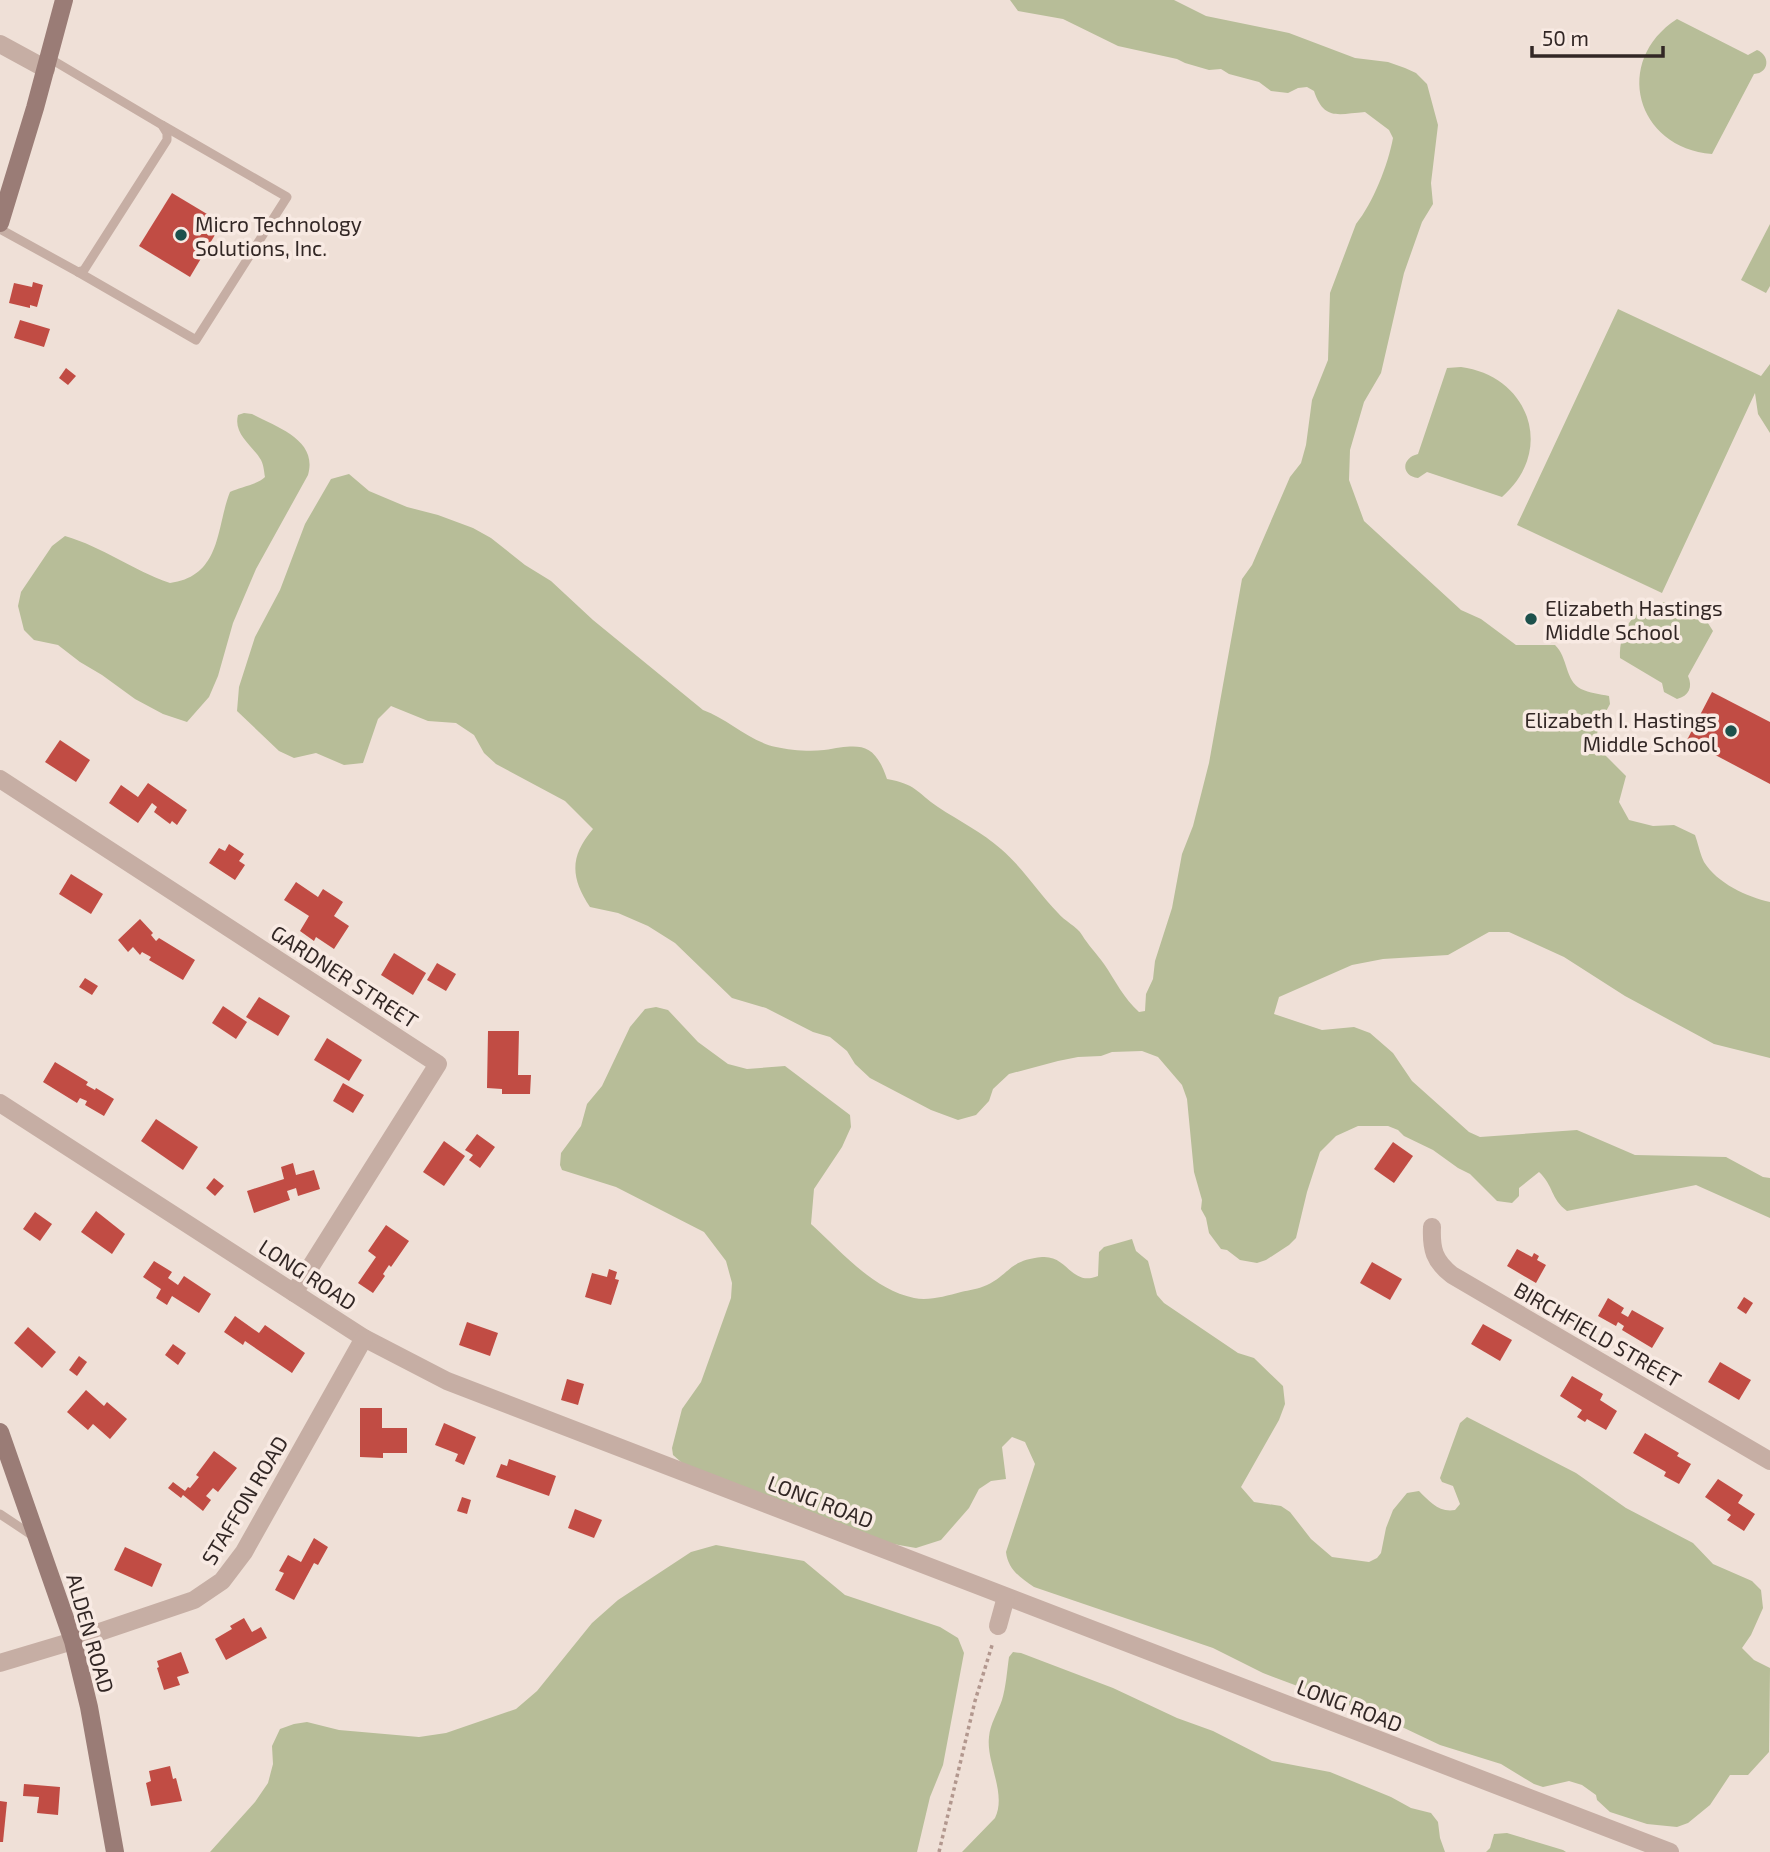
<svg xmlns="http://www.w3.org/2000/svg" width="1770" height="1852" font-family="'Exo 2',sans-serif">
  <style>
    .green { fill: #b7bd98 }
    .building { fill: #c14c44 }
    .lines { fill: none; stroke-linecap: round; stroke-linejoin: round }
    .path { stroke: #b2978e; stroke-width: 3.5; stroke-dasharray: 3.5 3.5; stroke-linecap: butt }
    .service { stroke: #c6aea4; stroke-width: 9 }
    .minor { stroke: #c6aea4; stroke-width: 18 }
    .secondary { stroke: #9a7c76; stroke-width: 18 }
    .poi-dot { fill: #1d514c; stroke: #f8eae3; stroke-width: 2.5 }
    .labels { text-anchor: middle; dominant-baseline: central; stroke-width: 7; stroke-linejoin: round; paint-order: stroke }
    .poi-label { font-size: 21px; fill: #322725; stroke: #f8eae3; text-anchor: start }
    .street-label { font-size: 21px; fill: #322725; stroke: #f8eae3 }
  </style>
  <rect width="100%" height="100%" fill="#efe0d7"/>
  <!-- green -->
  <g class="green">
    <path d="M1010,0H1174L1206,16L1289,33L1355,58L1388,62L1405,68L1416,73L1427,84L1438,125L1431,183L1433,204L1422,222L1404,273L1381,373L1364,402L1350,450L1349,480L1364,521L1461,610L1481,619L1516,645H1555C1568,657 1565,681 1581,689C1589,693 1600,694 1609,696L1610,704L1598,726L1596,746L1626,776L1619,802L1629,820L1653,826L1674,825L1695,835C1698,843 1700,854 1704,862C1717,883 1747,897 1770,902V1058L1714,1044L1625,996L1564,957L1509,932H1489L1448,955L1383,959L1352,965L1279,997L1274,1014L1322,1030L1354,1027L1370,1033L1393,1053L1412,1081L1469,1132L1480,1137L1577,1130L1635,1155L1726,1157L1763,1177L1770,1178V1218L1696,1185L1567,1211C1550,1198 1554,1186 1539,1172L1519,1188V1196L1512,1203L1497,1201L1470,1174L1458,1168L1433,1150L1404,1136L1398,1130L1388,1126H1358L1336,1136L1320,1152L1307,1192L1296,1238L1289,1245L1266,1260L1257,1263L1240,1260L1227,1250L1221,1249L1209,1233L1206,1218L1201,1209L1202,1200L1194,1172L1187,1099L1182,1085L1158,1057L1142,1051L1112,1052L1101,1056L1078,1057L1058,1061L1009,1074L993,1089L989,1101L976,1115L958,1120L931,1110L870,1078L855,1064L847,1051L830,1037L813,1032L766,1008L732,998L675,943L648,926L618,913L590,907C570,877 570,856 593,829L565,801L496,764L484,753L474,735L456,723L428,721L391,706L378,719L363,763L344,765L316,753L294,758L279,751L237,711L239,687L255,637L280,590L305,524L331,479L349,474L369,491L407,507L438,515L473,528L491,538L525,565L551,581L593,620L703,710C728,719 749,741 776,747C790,750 809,752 824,750C860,744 874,741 887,779C916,784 916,792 938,807C959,821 982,832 1001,849C1023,868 1038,892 1058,913C1064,921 1077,926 1082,935C1088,945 1097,954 1104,964C1115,980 1124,999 1139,1012L1145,1011L1146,994L1153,979L1155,961L1172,908L1182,854L1193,826L1209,763L1242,579L1252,565L1290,477L1301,463L1306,445L1312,400L1328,360L1330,293L1356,224C1373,203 1388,165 1393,138L1389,130L1365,112C1338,114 1324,121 1314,91L1307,87L1298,88L1288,93L1271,91L1259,82L1229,74L1221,69L1209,70L1185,63L1177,59L1118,46L1063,19L1018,11Z"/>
    <path d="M1677,19L1748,55L1757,50C1770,55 1770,73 1754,74L1712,154C1636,148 1612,61 1677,19Z"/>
    <polygon points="1770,224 1770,286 1766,293 1741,280"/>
    <polygon points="1618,309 1761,376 1770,364 1770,433 1758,414 1755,393 1662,593 1517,525"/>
    <path d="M1461,367C1529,376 1556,450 1502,497L1427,472L1418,478C1401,476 1401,458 1418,454L1447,368Z"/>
    <path d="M244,413L252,414C278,428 318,440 308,475L256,569L233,623L218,676L209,697L187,722L163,714L135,699L102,675L80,662L58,645L34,640L24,630L18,606L21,592L52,546L65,536C103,547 132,570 170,583C222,576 216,527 230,492C240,487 259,484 265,477C264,472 264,466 261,460C252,445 233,434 238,415Z"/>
    <path d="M1663,602C1686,602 1702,611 1713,631L1688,676C1693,687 1689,696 1677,699L1664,692L1662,683L1620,658C1619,629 1634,608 1663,602Z"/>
    <path d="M656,1007L668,1010L698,1042L728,1064L747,1069L785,1066L850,1115L851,1127L842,1147L814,1189L811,1224C841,1251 872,1289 914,1298C929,1301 946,1296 961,1292C969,1290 979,1289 987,1285C1010,1274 1009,1260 1042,1257C1068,1255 1071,1287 1098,1276L1099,1252L1104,1247L1132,1239L1136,1251L1148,1261L1157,1295L1164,1303L1238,1353L1254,1358L1283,1386L1285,1404L1279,1420L1241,1487L1254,1502L1281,1506L1290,1512L1311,1539L1332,1557L1369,1562L1377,1558L1381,1553L1386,1528L1393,1510L1407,1493L1419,1491C1429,1501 1439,1513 1455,1510L1460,1504L1453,1486L1442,1482L1440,1478L1460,1423L1467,1417L1576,1473L1626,1508L1693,1543L1713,1564L1752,1581L1761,1590L1763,1608L1751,1635L1742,1648L1754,1660L1770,1668L1769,1752L1748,1775H1730L1710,1805L1688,1823L1677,1827L1647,1824L1610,1812L1597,1800L1596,1795L1582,1785L1569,1781L1543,1787L1534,1784L1501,1764L1440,1745L1383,1718L1263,1673L1213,1648L1034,1587C1019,1577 1008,1569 1006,1552L1035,1464L1025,1442L1012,1437L1002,1447L1006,1479L991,1481L979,1489L969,1508L941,1540L916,1548L853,1537L689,1469L673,1455L672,1448L682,1409L701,1382L731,1298L732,1283L726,1261L704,1232L616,1187L562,1170L560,1165L561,1153L581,1126L587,1104L602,1086L630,1027L645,1009Z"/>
    <polygon points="716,1545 804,1561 845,1595 940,1627 958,1638 964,1653 943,1765 930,1797 917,1852 210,1852 255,1802 268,1783 273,1764 272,1746 280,1729 294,1724 307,1722 339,1730 419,1737 446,1733 516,1709 537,1691 592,1623 618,1600 691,1552"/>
    <path d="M1013,1652L1021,1653L1113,1688L1177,1718L1213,1731L1272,1761L1330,1772L1391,1797L1411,1808L1431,1813L1438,1822L1440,1838L1445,1852H962L995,1818C1007,1793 986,1763 989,1737C990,1724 998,1712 1002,1700C1006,1687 1007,1671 1009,1657Z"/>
    <polygon points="1507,1833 1563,1850 1566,1852 1486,1852 1490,1848 1494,1834"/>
  </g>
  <!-- building -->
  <g class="building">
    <polygon points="172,193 222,223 190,277 139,246"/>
    <polygon points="33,282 43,285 37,307 30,305 30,308 9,303 14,283 32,287"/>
    <polygon points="20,320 50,329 44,347 14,338"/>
    <polygon points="66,368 76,376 68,385 59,378"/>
    <polygon points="1712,692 1770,722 1770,784 1687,740"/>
    <polygon points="60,740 90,760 76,782 45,762"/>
    <polygon points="148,783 187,810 177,825 172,821 170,824 154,812 157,807 152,803 138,823 109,803 121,785 138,797"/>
    <polygon points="229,844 244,854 239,861 245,865 235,880 209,863 219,848 225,851"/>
    <polygon points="71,874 103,894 91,914 59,894"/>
    <polygon points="296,882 318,897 323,889 343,902 334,916 349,926 334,949 316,937 314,941 300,931 309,916 284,900"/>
    <polygon points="140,919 153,933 151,935 156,941 159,938 195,960 183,980 149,960 151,957 142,952 140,955 133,947 128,952 118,940"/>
    <polygon points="394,953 426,973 413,995 381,975"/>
    <polygon points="437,963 456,974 446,991 427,980"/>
    <polygon points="85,978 98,986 92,995 79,987"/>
    <polygon points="259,997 290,1016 278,1036 246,1017"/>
    <polygon points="223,1006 247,1022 236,1039 212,1023"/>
    <polygon points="488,1031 519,1031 518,1075 531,1075 530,1094 502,1094 502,1089 487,1088"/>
    <polygon points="327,1038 362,1060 349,1081 314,1060"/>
    <polygon points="55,1062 88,1082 86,1085 95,1090 96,1088 114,1099 104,1116 85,1105 87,1101 80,1098 77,1103 43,1082"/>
    <polygon points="343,1083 364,1095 353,1113 333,1101"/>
    <polygon points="156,1119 198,1147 183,1170 141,1141"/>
    <polygon points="477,1134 495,1147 480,1168 469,1160 473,1155 465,1150"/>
    <polygon points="444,1141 465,1156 444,1186 423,1172"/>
    <polygon points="1393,1142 1413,1156 1394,1183 1374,1169"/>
    <polygon points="293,1163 296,1175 314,1170 320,1189 298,1196 296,1188 287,1191 290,1200 254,1213 247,1191 284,1179 281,1167"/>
    <polygon points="214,1178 224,1186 215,1196 206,1188"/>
    <polygon points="96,1211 125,1234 112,1254 81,1232"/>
    <polygon points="35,1212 52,1224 40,1241 23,1229"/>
    <polygon points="386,1225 409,1241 391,1267 389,1265 383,1274 385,1276 373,1293 358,1283 376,1257 368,1251"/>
    <polygon points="1517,1249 1532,1257 1534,1253 1539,1256 1537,1260 1546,1265 1536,1283 1507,1266"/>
    <polygon points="154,1261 172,1272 168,1278 178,1285 184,1276 211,1294 199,1313 172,1296 167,1305 156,1298 161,1289 143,1277"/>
    <polygon points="1372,1262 1402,1279 1390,1300 1360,1283"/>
    <polygon points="609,1269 617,1272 615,1279 619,1280 611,1305 585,1297 592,1273 607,1277"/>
    <polygon points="1744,1297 1753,1303 1746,1314 1737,1308"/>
    <polygon points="1608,1298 1624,1308 1621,1313 1628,1317 1632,1310 1664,1328 1652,1348 1622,1330 1624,1326 1618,1322 1616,1326 1598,1316"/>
    <polygon points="235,1316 259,1333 265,1325 305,1353 292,1373 245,1341 243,1345 224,1332"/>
    <polygon points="467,1322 498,1333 490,1356 459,1345"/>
    <polygon points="1483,1324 1512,1340 1500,1361 1471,1344"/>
    <polygon points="28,1327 56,1352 42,1368 14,1343"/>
    <polygon points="173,1344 186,1353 178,1365 165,1355"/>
    <polygon points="79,1356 87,1362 77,1376 69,1370"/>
    <polygon points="1720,1362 1751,1380 1739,1400 1708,1382"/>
    <polygon points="1572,1376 1603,1394 1600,1400 1617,1411 1606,1430 1587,1419 1585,1422 1577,1417 1582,1410 1560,1396"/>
    <polygon points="567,1379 584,1384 578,1405 561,1400"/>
    <polygon points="86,1390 104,1406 107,1402 127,1419 110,1439 93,1424 88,1430 67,1412"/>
    <polygon points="360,1408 382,1408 382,1428 407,1428 407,1453 383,1453 383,1458 360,1457"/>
    <polygon points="444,1423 476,1437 464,1465 455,1461 458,1454 435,1445"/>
    <polygon points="1645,1433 1679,1453 1677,1456 1691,1464 1679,1484 1664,1476 1666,1472 1633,1453"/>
    <polygon points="214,1451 237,1468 218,1492 213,1488 206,1496 211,1500 203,1511 183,1495 181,1498 168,1488 173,1482 185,1491 188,1487 190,1488 199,1477 196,1475"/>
    <polygon points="509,1459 556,1476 549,1496 496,1477 501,1464 507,1466"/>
    <polygon points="1718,1479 1743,1495 1738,1503 1755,1514 1744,1531 1727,1520 1731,1515 1705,1497"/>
    <polygon points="462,1497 471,1500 467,1514 457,1511"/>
    <polygon points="575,1509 602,1520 594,1538 568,1528"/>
    <polygon points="314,1538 328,1547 318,1565 314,1563 294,1600 275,1590 284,1573 279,1571 288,1555 301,1562"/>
    <polygon points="125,1547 162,1564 152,1587 114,1570"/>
    <polygon points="244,1618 252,1632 261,1627 267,1638 226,1660 215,1639 232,1629 230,1626"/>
    <polygon points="181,1652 189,1673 177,1677 180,1685 164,1690 157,1668 159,1667 157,1661"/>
    <polygon points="170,1766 173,1779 176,1778 182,1801 151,1806 146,1783 151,1781 149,1771"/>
    <polygon points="24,1784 60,1787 58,1815 37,1813 39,1797 23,1796"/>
    <polygon points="0,1801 7,1802 3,1842 0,1842"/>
  </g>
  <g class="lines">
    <!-- path -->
    <polyline class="path" points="939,1852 975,1701 993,1642"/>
    <!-- service -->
    <g class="service">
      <polyline points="0,229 78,272 84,270 167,140 167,133 162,125 49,58"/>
      <polyline points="78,272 196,340 287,197 162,125"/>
      <polyline points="0,1514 33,1536"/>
    </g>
    <!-- minor -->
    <g class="minor">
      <polyline points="0,44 46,69"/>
      <polyline points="0,779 438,1064 294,1293"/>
      <polyline points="0,1103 364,1338 447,1381 1670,1852"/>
      <path d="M1432,1227C1431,1249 1434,1261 1452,1275L1770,1461"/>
      <polyline points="998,1626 1006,1597"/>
      <polyline points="0,1663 73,1641 194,1600 222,1581 244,1552 364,1338"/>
    </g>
    <!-- secondary -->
    <g class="secondary">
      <polyline points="0,223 35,108 64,0"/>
      <polyline points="0,1432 73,1641 89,1707 115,1852"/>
    </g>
  </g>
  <!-- markers -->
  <g class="poi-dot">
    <circle cx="181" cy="235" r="7"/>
    <circle cx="1531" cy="619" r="7"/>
    <circle cx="1731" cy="731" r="7"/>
  </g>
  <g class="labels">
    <!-- poi labels -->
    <g class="poi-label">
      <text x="195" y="223">Micro Technology<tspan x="195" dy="24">Solutions, Inc.</tspan></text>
      <text x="1545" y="607">Elizabeth Hastings<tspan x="1545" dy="24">Middle School</tspan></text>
      <text x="1717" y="719" text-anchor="end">Elizabeth I. Hastings<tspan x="1717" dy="24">Middle School</tspan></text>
    </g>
    <!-- street labels -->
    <g class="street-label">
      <text transform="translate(345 976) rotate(33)">GARDNER STREET</text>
      <text transform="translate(308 1274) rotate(33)">LONG ROAD</text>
      <text transform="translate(1598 1334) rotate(30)">BIRCHFIELD STREET</text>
      <text transform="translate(244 1500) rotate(-59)">STAFFON ROAD</text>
      <text transform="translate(821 1501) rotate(21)">LONG ROAD</text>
      <text transform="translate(91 1633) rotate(74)">ALDEN ROAD</text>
      <text transform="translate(1350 1705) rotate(21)">LONG ROAD</text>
    </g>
  </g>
  <!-- scale -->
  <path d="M1532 46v10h131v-10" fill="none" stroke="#322725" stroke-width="3.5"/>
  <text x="1542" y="46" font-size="21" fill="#322725" stroke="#f8eae3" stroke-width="5" paint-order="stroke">50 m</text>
</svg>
